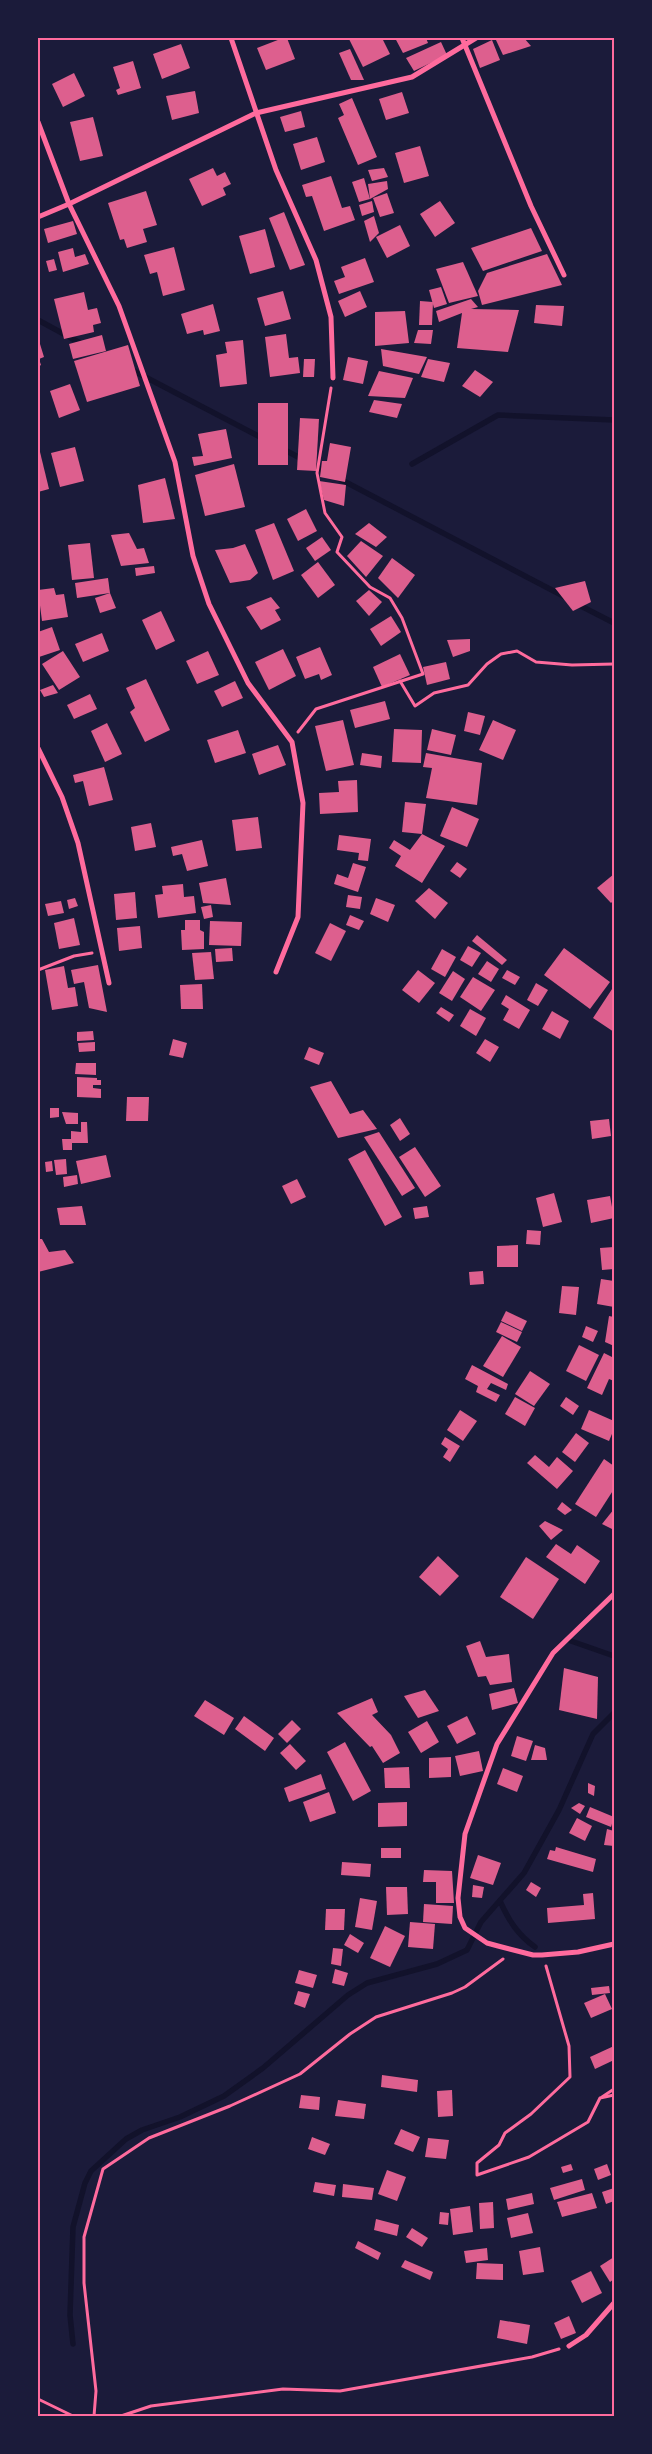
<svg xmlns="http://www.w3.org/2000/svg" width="652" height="2454" font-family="Inter,sans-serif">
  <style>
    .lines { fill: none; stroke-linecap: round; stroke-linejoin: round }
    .stream { stroke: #12122b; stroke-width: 5.5 }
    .building { fill: #dd5f8e }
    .path { stroke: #ff6b9d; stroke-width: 3 }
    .minor { stroke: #ff6b9d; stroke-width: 5 }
    .neatline { fill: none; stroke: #ff6b9d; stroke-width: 2 }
  </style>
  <rect width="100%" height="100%" fill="#1b1b3a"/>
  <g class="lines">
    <!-- stream -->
    <g class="stream">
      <polyline points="38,320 84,345"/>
      <polyline points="130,369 264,439"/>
      <polyline points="283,449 328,473"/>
      <polyline points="412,464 498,415 614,420"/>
      <polyline points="338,478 567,598"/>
      <polyline points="577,604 614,623"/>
      <polyline points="571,1641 614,1656"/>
      <path d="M500,1901C509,1921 518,1935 535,1947"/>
      <polyline points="73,2344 70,2315 73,2227 85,2183 91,2171 126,2139 142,2130 180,2117 224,2096 263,2068 348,1995 367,1983 437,1964 467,1950 481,1922 524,1873 559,1810 593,1734 614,1713"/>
    </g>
  </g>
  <!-- building -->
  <g class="building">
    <polygon points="283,38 287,38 295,59 266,70 257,48"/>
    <polygon points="353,38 382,38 390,54 363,67 349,39"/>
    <polygon points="395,38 426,38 428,43 403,53"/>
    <polygon points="495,38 524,38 531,46 503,55"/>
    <polygon points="492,40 500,60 480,68 473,49"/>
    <polygon points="441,42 447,55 414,71 406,58"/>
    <polygon points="181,44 190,68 162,79 153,54"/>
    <polygon points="350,49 364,80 351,80 339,53"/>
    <polygon points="133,61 141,88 118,95 116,90 120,88 113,67"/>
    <polygon points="74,73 85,96 63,107 52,84"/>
    <polygon points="195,91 199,113 172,120 166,96"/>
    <polygon points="402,92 409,113 386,120 379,99"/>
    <polygon points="352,98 377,157 358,165 338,118 344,115 339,104"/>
    <polygon points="301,111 305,127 285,132 280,117"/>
    <polygon points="93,117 103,156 80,161 70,122"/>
    <polygon points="317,137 325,162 301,170 293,144"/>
    <polygon points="420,146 429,176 404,183 395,153"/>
    <polygon points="213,168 217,176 225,172 231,184 223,188 226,195 202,206 189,179"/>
    <polygon points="384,168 388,177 372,181 368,170"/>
    <polygon points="331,176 342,208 350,206 355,220 324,231 312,196 306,197 302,185"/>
    <polygon points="364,178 370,199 359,202 352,182"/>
    <polygon points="387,181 388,189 370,199 368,184"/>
    <polygon points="146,191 157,225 143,229 147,242 127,248 124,239 120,240 108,203"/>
    <polygon points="387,193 394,213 380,217 373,198"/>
    <polygon points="372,201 374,212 362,216 359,205"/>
    <polygon points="440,201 455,223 435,237 420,214"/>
    <polygon points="284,212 305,265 290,270 269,218"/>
    <polygon points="374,216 379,233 370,242 364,221"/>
    <polygon points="73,221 77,234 48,243 44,229"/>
    <polygon points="400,225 410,246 387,258 376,237"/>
    <polygon points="531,228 542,251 483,271 471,248"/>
    <polygon points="265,229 275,267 250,274 239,236"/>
    <polygon points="174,247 185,290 163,296 157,272 150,274 144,255"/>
    <polygon points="73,248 75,257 85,254 89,264 63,272 58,252"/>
    <polygon points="547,254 562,285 482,305 478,291 487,273"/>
    <polygon points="365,258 374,282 339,294 334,281 345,277 341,267"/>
    <polygon points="54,259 57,270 49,272 46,261"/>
    <polygon points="463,262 478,296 449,303 436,269"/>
    <polygon points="441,287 447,304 434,308 429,290"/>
    <polygon points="283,291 291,319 265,326 257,298"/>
    <polygon points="360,291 367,307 345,317 338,301"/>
    <polygon points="84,292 88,310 97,308 101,323 93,325 94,332 64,339 54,299"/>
    <polygon points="471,299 478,307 471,309 519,310 508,352 457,348 462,313 439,322 436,311"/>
    <polygon points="420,301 433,302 432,325 419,325"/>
    <polygon points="213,304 220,331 204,335 203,330 187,334 181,314"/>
    <polygon points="536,305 564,306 562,326 534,323"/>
    <polygon points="405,311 409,343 375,346 375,312"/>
    <polygon points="418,330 433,330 431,344 414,343"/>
    <polygon points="286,334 289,358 298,357 300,373 270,377 265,337"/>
    <polygon points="102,335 106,351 73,359 69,344"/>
    <polygon points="243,340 247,384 220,387 216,355 227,353 225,342"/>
    <polygon points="40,344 44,357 39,359 41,365 38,367 38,345"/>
    <polygon points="128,345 140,386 87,402 74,361"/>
    <polygon points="381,349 427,357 419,374 383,366"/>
    <polygon points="348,357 368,361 363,384 343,380"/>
    <polygon points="304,359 315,359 314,377 303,377"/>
    <polygon points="428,359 450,363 444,382 421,377"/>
    <polygon points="475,370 493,382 480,397 462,386"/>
    <polygon points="379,371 413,378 405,398 368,396"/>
    <polygon points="70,384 80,410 59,418 50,391"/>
    <polygon points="374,400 402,404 397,418 369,412"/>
    <rect x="258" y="403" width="30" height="62"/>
    <polygon points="300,418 319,419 316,471 297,470"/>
    <polygon points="226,429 232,458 194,466 192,457 203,456 198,434"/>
    <polygon points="330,443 351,447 345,482 320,477 322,461 327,461"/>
    <polygon points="75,447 84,481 60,487 51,453"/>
    <polygon points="40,452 49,489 38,492 38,453"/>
    <polygon points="234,464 245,507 205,516 195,475"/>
    <polygon points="165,478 175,519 143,523 138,485"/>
    <polygon points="319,481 346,485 344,506 324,500"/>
    <polygon points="306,509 317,531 298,541 287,519"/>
    <polygon points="274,523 294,571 273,580 255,530"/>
    <polygon points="369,523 387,537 376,547 355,534"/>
    <polygon points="129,533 137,549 144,548 149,563 121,566 111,535"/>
    <polygon points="322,537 331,550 315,561 306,548"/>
    <polygon points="361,541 383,556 366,577 347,556"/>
    <polygon points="90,543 94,578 72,580 68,545"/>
    <polygon points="245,544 258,573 250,580 230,583 215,550 233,548"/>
    <polygon points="392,558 415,575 398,598 378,578"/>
    <polygon points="318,562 335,585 318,598 301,575"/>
    <polygon points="154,566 155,573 136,576 135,568"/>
    <polygon points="108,578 110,593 77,598 75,583"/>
    <polygon points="585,581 591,602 573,611 555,588"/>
    <polygon points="54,588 56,595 64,594 68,617 42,621 38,590"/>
    <polygon points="369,590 382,602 369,616 356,601"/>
    <polygon points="110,593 116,608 100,613 95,598"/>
    <polygon points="271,597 280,608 275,610 281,620 261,630 246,607"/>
    <polygon points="161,611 175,641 156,650 142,620"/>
    <polygon points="391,616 401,632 381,646 370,629"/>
    <polygon points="52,627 60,650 39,657 38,632"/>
    <polygon points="102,633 109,651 83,662 75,644"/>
    <polygon points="470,639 470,651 453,657 447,640"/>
    <polygon points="320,647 332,675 321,680 319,674 305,679 296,657"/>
    <polygon points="283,649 296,676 269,690 255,662"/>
    <polygon points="63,651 80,677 59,690 42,664"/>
    <polygon points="208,651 219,675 197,684 186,661"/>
    <polygon points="400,654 410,675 382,687 373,667"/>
    <polygon points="446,662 450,679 427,685 423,667"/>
    <polygon points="146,679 170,730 145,742 130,712 135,708 126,688"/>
    <polygon points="235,681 243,698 222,707 214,691"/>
    <polygon points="53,685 58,693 44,697 40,690"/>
    <polygon points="90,694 97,709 74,719 67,705"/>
    <polygon points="385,701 390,719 355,728 350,710"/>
    <polygon points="468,712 485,716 480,735 464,731"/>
    <polygon points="343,720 354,765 326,771 315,726"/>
    <polygon points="493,720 516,730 503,760 479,750"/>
    <polygon points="107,723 122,754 105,762 91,731"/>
    <polygon points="394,729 422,730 421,763 392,762"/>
    <polygon points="432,729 456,735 451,755 427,750"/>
    <polygon points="238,730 246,753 215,763 207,740"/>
    <polygon points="278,745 286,765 259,775 252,754"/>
    <polygon points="362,753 382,756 381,768 360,765"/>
    <polygon points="426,753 482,763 477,805 426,798 432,768 423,767"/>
    <polygon points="104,767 113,800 89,806 83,781 75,783 73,775"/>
    <polygon points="357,780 358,812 320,814 319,793 339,792 338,781"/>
    <polygon points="405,802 426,804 422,834 402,832"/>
    <polygon points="452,807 479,819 467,847 440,836"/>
    <polygon points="258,817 262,848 236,851 232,820"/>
    <polygon points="151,823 156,847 135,851 131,827"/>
    <polygon points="422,834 445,846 422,883 395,866 401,856 389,848 394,840 410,850"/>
    <polygon points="339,835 371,839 368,861 358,860 359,853 337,850"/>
    <polygon points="202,840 208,866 187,871 182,854 173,856 171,847"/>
    <polygon points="457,862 467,869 460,878 450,871"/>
    <polygon points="353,863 366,867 358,892 334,884 337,874 348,878"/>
    <polygon points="614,874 614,900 611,903 597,888"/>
    <polygon points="226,878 231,905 203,903 199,883"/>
    <polygon points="183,884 184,897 194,896 196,913 158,918 155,895 163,894 162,886"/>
    <polygon points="429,888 448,903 435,919 415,901"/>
    <polygon points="135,892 137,918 116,920 114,894"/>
    <polygon points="348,895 362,897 360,909 346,907"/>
    <polygon points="75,898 78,906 69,909 67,900"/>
    <polygon points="376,898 395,905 388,922 370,914"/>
    <polygon points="61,901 64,913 48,916 45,904"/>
    <polygon points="211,905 213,917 204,919 201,907"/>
    <polygon points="350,915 364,921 359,930 346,925"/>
    <polygon points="74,918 80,945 59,949 54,923"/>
    <polygon points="185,920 200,920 200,930 204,932 204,949 182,950 181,930 185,930"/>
    <polygon points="210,921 242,922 241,946 209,945"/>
    <polygon points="330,923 346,931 331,961 315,953"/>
    <polygon points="140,926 142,948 119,951 117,928"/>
    <polygon points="477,935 507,960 502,965 472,941"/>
    <polygon points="468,946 481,953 472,967 460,960"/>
    <polygon points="232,948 233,961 216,962 215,949"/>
    <polygon points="564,948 610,982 590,1009 544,975"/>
    <polygon points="442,949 456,957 445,977 431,969"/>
    <polygon points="211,952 214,979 195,980 192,953"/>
    <polygon points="487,961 499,969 491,982 478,974"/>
    <polygon points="98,965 107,1012 89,1008 84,982 74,984 71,970"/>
    <polygon points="64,966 68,988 75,987 78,1006 52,1010 45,970"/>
    <polygon points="418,970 435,983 419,1003 402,990"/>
    <polygon points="507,970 520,977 515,985 502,978"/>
    <polygon points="453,971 465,979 452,1001 439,993"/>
    <polygon points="473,977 495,990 481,1011 460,997"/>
    <polygon points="536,983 548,990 538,1006 527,1000"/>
    <polygon points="202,984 203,1009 181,1009 180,985"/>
    <polygon points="614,986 614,1032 593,1018"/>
    <polygon points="506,995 530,1010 519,1029 503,1020 509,1009 501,1004"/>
    <polygon points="441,1007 454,1015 449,1022 436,1013"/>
    <polygon points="470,1009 486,1018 476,1036 460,1026"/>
    <polygon points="552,1011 569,1021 560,1039 542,1029"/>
    <polygon points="93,1031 94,1040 77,1041 77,1032"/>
    <polygon points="173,1039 187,1043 183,1058 169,1055"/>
    <polygon points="485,1039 499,1047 490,1062 476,1053"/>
    <polygon points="95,1042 95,1051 79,1052 78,1043"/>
    <polygon points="309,1047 324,1053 319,1065 304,1059"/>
    <polygon points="76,1063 96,1063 96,1075 75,1074"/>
    <polygon points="77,1077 97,1078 97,1080 101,1080 101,1085 93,1085 93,1088 101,1089 101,1098 77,1097"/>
    <polygon points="331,1081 350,1114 363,1110 377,1129 338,1138 310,1087"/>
    <polygon points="127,1097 149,1097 148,1121 126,1121"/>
    <polygon points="50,1108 59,1108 59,1117 50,1118"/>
    <polygon points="62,1112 78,1113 78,1124 66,1124"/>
    <polygon points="400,1118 410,1134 400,1141 390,1125"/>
    <polygon points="609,1119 611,1136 592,1139 590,1121"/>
    <polygon points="81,1122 87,1122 88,1143 72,1143 72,1150 63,1150 62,1139 71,1139 71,1131 81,1132"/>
    <polygon points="379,1132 415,1188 402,1196 364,1137"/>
    <polygon points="415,1147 441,1186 425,1197 399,1157"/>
    <polygon points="365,1150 402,1217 385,1226 348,1159"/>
    <polygon points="106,1155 111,1177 81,1184 76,1161"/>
    <polygon points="66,1159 67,1174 56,1175 54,1160"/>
    <polygon points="52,1161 53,1171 46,1172 45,1162"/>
    <polygon points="77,1175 78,1184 64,1187 63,1177"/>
    <polygon points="297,1179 306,1197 291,1204 282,1186"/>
    <polygon points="554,1193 562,1222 543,1227 536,1198"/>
    <polygon points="610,1196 614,1218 591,1223 587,1200"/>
    <polygon points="82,1206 86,1225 60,1225 57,1208"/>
    <polygon points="427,1206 429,1217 415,1219 413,1208"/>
    <polygon points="527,1230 541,1231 540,1245 526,1244"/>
    <polygon points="38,1239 42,1239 49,1252 65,1250 74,1263 38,1272"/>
    <polygon points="518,1245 518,1267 497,1267 497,1246"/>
    <polygon points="614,1247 614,1269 602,1270 600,1248"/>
    <polygon points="483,1271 484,1284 470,1285 469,1272"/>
    <polygon points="601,1279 614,1281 614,1307 597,1304"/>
    <polygon points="562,1286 579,1287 576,1315 559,1313"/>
    <polygon points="506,1311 527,1321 522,1331 501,1321"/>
    <polygon points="609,1316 614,1317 614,1346 605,1342"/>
    <polygon points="501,1322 522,1332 517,1342 496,1332"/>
    <polygon points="586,1326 598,1331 593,1342 582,1337"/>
    <polygon points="502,1336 521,1347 503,1377 483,1366"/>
    <polygon points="579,1345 599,1355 586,1381 566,1371"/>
    <polygon points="604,1353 614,1358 614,1381 609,1379 602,1395 587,1388"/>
    <polygon points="472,1365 508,1384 506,1390 491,1383 487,1389 500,1395 496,1402 476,1392 478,1386 465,1379"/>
    <polygon points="530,1371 550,1384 534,1406 515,1394"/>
    <polygon points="515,1397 535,1408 525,1426 505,1414"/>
    <polygon points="566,1397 579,1406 573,1415 560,1406"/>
    <polygon points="460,1410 477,1421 463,1441 447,1430"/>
    <polygon points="589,1410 614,1421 614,1429 609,1441 581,1429"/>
    <polygon points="576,1433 589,1443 575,1462 562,1452"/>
    <polygon points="445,1437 460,1446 450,1462 443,1457 448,1449 441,1444"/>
    <polygon points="535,1455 549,1467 557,1457 573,1471 557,1489 527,1463"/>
    <polygon points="604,1459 614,1466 614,1489 596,1517 575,1504"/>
    <polygon points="562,1502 572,1510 565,1515 557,1509"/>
    <polygon points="614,1509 614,1530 602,1524"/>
    <polygon points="545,1521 563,1530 551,1540 539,1526"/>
    <polygon points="556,1544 571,1554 577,1545 600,1561 585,1584 546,1557"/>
    <polygon points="438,1556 459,1576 440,1596 419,1577"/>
    <polygon points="526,1557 559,1579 533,1619 500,1597"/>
    <polygon points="480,1641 486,1657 509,1654 512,1682 490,1685 486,1676 478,1677 466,1646"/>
    <polygon points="564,1668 598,1677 597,1719 559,1710"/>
    <polygon points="514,1688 518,1703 492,1710 489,1694"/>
    <polygon points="425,1690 439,1711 418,1718 404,1696"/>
    <polygon points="372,1698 378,1712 372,1715 391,1735 400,1753 383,1763 372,1746 370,1747 337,1713"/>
    <polygon points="205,1700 234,1718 224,1735 194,1716"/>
    <polygon points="244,1716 274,1738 265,1751 235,1729"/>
    <polygon points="467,1716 476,1734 457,1744 447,1726"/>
    <polygon points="292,1720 301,1729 287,1743 278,1734"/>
    <polygon points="427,1721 439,1742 421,1753 408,1732"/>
    <polygon points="517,1736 533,1741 526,1761 511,1756"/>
    <polygon points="345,1742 371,1791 353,1801 327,1752"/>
    <polygon points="290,1744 306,1761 296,1770 280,1753"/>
    <polygon points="535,1745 545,1748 547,1760 531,1760"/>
    <polygon points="479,1751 483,1771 460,1776 455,1756"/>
    <polygon points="451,1757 451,1777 429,1778 429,1758"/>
    <polygon points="409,1767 410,1788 385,1788 384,1768"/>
    <polygon points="503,1768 523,1776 517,1792 497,1784"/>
    <polygon points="321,1774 326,1789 289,1802 284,1788"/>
    <polygon points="588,1783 595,1786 594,1796 588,1793"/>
    <polygon points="329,1792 336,1813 310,1822 303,1802"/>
    <polygon points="407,1802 407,1826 378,1827 378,1803"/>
    <polygon points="579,1803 585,1806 580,1814 571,1808"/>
    <polygon points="590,1807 614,1817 611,1827 586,1817"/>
    <polygon points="577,1818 592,1826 585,1841 569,1833"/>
    <polygon points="607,1829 614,1831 614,1846 604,1845"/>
    <polygon points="556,1847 596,1859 593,1872 547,1859 550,1850 555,1851"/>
    <rect x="381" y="1848" width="20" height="10"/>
    <polygon points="478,1855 501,1863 493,1885 470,1878"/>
    <polygon points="342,1862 371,1864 370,1877 341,1875"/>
    <polygon points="424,1870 452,1871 454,1903 436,1903 436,1882 423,1882"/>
    <polygon points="531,1882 541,1888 536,1897 526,1890"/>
    <polygon points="473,1885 484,1887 482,1898 472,1897"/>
    <polygon points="386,1887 407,1887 408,1914 387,1915"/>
    <polygon points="593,1893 595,1919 548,1923 547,1908 584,1905 583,1894"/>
    <polygon points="360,1898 377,1901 372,1930 355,1927"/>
    <polygon points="424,1904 453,1906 452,1924 423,1922"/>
    <polygon points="326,1909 345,1909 344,1930 325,1930"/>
    <polygon points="410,1922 435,1924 433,1949 408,1947"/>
    <polygon points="385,1926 405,1936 390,1967 370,1958"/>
    <polygon points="350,1934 364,1943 358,1953 344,1945"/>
    <polygon points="333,1948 343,1949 341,1966 331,1964"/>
    <polygon points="335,1969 348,1973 344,1986 332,1983"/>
    <polygon points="299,1970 317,1975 313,1988 295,1983"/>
    <polygon points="609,1986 610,1993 592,1995 591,1988"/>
    <polygon points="298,1991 310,1994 305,2008 294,2004"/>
    <polygon points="605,1994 612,2009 591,2018 584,2003"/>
    <polygon points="614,2046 614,2060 595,2069 590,2057"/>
    <polygon points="382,2075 418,2080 417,2092 381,2087"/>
    <polygon points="452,2090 453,2116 438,2117 437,2091"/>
    <polygon points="301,2095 320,2097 319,2110 299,2108"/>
    <polygon points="338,2100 366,2104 364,2119 335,2116"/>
    <polygon points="401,2129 420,2137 413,2152 394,2144"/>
    <polygon points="312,2137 330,2144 325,2155 308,2149"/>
    <polygon points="428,2138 449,2140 446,2159 425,2157"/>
    <polygon points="571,2164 573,2170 563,2173 561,2167"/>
    <polygon points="607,2164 611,2175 598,2180 594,2169"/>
    <polygon points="387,2170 406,2177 397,2201 378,2194"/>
    <polygon points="582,2179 585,2190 554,2200 550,2188"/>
    <polygon points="315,2182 336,2185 334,2196 313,2192"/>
    <polygon points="343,2184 374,2188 372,2200 342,2197"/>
    <polygon points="614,2188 614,2201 606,2204 602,2192"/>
    <polygon points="532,2193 534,2204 508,2210 506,2199"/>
    <polygon points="592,2193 597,2208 562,2217 557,2202"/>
    <polygon points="493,2202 494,2228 480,2229 479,2203"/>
    <polygon points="470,2206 473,2232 453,2235 450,2209"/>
    <polygon points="440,2212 449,2213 448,2225 439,2224"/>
    <polygon points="528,2213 533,2233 511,2238 507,2218"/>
    <polygon points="376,2219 399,2225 397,2236 374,2230"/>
    <polygon points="412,2228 428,2238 422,2247 406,2237"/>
    <polygon points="358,2241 381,2253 378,2260 355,2248"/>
    <polygon points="540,2247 544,2272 523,2275 519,2251"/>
    <polygon points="487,2248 488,2260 466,2263 464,2251"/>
    <polygon points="614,2257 614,2279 610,2282 600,2266"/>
    <polygon points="405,2260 433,2272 430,2280 401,2267"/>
    <polygon points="477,2263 503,2264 503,2280 476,2279"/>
    <polygon points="591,2271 602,2293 582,2303 571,2281"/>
    <polygon points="569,2316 576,2333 561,2339 554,2323"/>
    <polygon points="500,2320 530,2325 527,2344 497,2338"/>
  </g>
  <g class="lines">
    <!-- path -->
    <g class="path">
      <polyline points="400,681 415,706 434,693 468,685 487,664 501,654 517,651 536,662 572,665 614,664"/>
      <polyline points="298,732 316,709 423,674 402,618 390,598 370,587 337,552 342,537 325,513 317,473 331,388"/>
      <polyline points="38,970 74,956 92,953"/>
      <polyline points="546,1966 569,2046 570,2077 531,2114 505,2133 499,2145 477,2163 477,2175 529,2157 588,2122 600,2098 614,2095"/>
      <polyline points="602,2097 614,2089"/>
      <polyline points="38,2399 73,2416"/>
      <polyline points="94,2416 96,2391 84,2283 84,2237 103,2169 149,2138 230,2106 300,2074 350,2034 376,2017 452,1993 465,1987 503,1959"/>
      <polyline points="121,2416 151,2406 283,2389 340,2391 532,2357 559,2349"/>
    </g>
    <!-- minor -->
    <g class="minor">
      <polyline points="231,38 276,170 316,260 331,317 333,378"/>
      <polyline points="462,38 531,206 564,275"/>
      <polyline points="38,122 69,204 119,306 175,462 193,556 209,604 248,683 292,742 303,803 298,917 276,972"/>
      <polyline points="38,217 69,204 256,113 412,77 476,38"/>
      <polyline points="38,748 62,797 78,843 109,983"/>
      <polyline points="614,1594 553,1653 497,1744 465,1834 458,1898 460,1917 465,1928 487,1943 498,1946 533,1955 542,1955 578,1952 614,1944"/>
      <polyline points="569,2346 586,2335 614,2303"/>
    </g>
  </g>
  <!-- border -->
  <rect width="652" height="2454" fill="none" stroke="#1b1b3a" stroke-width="78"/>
  <rect x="39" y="39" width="574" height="2376" class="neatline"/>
</svg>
